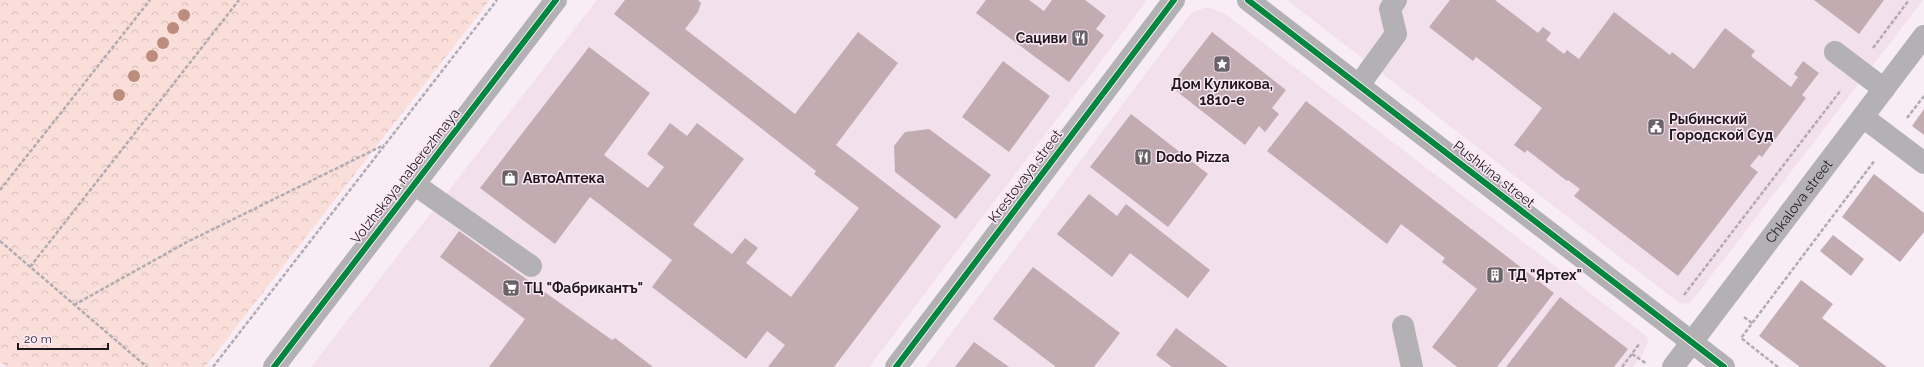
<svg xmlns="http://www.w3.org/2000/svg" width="1924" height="367" font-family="Raleway,sans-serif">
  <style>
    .built { fill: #f2e0ed }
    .park { fill: url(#park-crowns) }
    .building { fill: #c2acb2 }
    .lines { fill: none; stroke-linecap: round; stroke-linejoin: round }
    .path { stroke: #b1acb1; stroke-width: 2.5; stroke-dasharray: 4 2; stroke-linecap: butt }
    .minor { stroke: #b3b1b4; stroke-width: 22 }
    .cycleway-casing { stroke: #fce9f6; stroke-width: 8 }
    .cycleway { stroke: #00873e; stroke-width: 6 }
    .tree { fill: #bc8c7d }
    .labels { text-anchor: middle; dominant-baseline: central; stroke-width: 3; stroke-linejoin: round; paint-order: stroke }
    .poi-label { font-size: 14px; font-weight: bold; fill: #1e181c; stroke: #fce9f6; text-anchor: start }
    .street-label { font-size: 14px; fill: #1e181c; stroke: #fce9f6 }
  </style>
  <defs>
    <pattern id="park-crowns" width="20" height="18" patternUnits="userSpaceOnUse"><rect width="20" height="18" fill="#fadeda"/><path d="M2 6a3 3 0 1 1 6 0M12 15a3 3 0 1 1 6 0" fill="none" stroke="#d6beba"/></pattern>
  </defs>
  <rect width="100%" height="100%" fill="#f8edf5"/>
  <!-- built -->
  <g class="built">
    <polygon points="597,0 1147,0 869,367 311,367"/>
    <polygon points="1287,0 1923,0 1698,293 1689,303 1681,304 1674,299"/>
    <polygon points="1207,7 1224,13 1641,332 1647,337 1648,342 1642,355 1633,367 926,367 1191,13"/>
  </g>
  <!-- park -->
  <polygon class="park" points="0,0 490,0 205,367 6,367 0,362"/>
  <!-- building -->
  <g class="building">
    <polygon points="625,0 698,0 701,3 698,12 685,29 795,114 858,32 898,63 836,145 941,226 834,367 768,367 785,345 767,331 746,359 652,287 672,260 590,197 555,244 480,188 589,47 650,93 604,155 648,188 664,167 647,154 670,123 687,136 697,123 744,159 693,225 732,254 745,238 758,248 746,263 791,297 859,208 814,174 816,171 614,14"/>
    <polygon points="986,0 1029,0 1044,11 1052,0 1085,0 1106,16 1096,29 1104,35 1069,82 976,13"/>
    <polygon points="1450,0 1495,0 1538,33 1543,27 1551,33 1546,40 1564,54 1567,50 1579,59 1614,12 1670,55 1672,52 1694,69 1725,28 1755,51 1751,56 1791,87 1798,77 1794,74 1803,61 1819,73 1802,95 1806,98 1762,157 1759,155 1750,166 1758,172 1678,276 1574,196 1580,189 1568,180 1567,181 1527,150 1525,153 1514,145 1542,108 1476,57 1473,61 1429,27"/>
    <polygon points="1814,0 1884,0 1859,34"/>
    <polygon points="1212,32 1286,90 1272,108 1279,114 1265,132 1259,126 1245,145 1170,86"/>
    <polygon points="1003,61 1050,96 1009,152 962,117"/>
    <polygon points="1306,101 1554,293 1497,367 1457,367 1432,347 1477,289 1442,262 1445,258 1401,224 1387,244 1267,151"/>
    <polygon points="1924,109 1924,135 1912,126"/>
    <polygon points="1131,114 1208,174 1168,227 1090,167"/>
    <polygon points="929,129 991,175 956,219 895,172 894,146 905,132"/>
    <polygon points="1874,174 1924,213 1924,232 1900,262 1842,217"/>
    <polygon points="1089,194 1117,216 1126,204 1210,270 1188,298 1130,253 1112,277 1057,234"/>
    <polygon points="459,231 612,340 615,338 653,367 489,367 525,319 440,257"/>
    <polygon points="1833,235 1864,259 1851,276 1820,251"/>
    <polygon points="1033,267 1120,333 1094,367 1056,367 993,319"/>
    <polygon points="1801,280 1833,304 1822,318 1887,367 1800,367 1759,336"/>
    <polygon points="1560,297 1628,349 1614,367 1506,367"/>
    <polygon points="1176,328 1228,367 1172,367 1156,355"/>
    <polygon points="974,342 1009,367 955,367"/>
  </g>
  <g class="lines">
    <!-- path -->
    <g class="path">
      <polyline points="1873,48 1909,0"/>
      <polyline points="1907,118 1924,96"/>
      <polyline points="0,190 150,0"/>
      <polyline points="0,241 147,367"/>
      <polyline points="30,267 239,0"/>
      <polyline points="1684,295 1841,90"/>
      <polyline points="74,305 187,242 384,145"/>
      <polyline points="1744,317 1752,323"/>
      <polyline points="1632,354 1647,364"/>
      <polyline points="213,367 497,0"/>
      <polyline points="1622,367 1640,343"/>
      <polyline points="1778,367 1741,338 1875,160"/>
    </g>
    <!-- minor -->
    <g class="minor">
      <polyline points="1248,0 1724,367"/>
      <polyline points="1835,52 1884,89"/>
      <polyline points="1359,85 1396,34 1390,9 1396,0"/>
      <polyline points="1863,117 1924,163"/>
      <polyline points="414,184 531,266"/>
      <polyline points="1403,326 1412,367"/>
      <polyline points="274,367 556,0"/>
      <polyline points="896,367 1174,0"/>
      <path id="s1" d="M1673,367L1924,36"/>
    </g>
    <defs>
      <g id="cycleway">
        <polyline points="1248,0 1724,367"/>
        <polyline points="274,367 556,0"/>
        <polyline points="896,367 1174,0"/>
      </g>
    </defs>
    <!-- cycleway casing -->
    <use href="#cycleway" class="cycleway-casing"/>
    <!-- cycleway -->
    <use href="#cycleway" class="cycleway"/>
  </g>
  <!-- trees -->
  <g class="tree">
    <circle cx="184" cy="15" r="6"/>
    <circle cx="173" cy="28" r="6"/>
    <circle cx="163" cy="43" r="6"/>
    <circle cx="152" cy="56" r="6"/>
    <circle cx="134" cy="76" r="6"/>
    <circle cx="119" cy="95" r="6"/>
  </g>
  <!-- icons -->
  <defs>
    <symbol id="restaurant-square" viewBox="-11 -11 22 22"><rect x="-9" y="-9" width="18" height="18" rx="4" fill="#6a6368" stroke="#fce9f6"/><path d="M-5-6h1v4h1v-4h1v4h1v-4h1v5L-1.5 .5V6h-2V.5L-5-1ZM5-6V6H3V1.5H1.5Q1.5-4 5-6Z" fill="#fff"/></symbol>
    <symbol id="sight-square" viewBox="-11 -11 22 22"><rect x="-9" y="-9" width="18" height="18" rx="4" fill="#6a6368" stroke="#fce9f6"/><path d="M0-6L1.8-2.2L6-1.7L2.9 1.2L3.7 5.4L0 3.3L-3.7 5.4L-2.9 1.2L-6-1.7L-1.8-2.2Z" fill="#fff"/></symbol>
    <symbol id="civic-square" viewBox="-11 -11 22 22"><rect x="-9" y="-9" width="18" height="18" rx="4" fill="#6a6368" stroke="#fce9f6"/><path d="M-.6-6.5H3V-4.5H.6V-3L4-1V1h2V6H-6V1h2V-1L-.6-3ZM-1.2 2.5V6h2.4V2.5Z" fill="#fff"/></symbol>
    <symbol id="shop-square" viewBox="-11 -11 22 22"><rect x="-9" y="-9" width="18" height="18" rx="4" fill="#6a6368" stroke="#fce9f6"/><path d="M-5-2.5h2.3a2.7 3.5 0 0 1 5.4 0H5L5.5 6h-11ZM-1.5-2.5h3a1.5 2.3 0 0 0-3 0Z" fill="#fff"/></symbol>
    <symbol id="building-square" viewBox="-11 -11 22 22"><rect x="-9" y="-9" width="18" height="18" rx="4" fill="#6a6368" stroke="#fce9f6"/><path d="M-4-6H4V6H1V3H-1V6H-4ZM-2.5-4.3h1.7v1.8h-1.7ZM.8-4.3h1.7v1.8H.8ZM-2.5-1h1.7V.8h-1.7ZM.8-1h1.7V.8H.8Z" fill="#fff"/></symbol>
    <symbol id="supermarket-square" viewBox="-11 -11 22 22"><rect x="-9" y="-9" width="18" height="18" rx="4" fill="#6a6368" stroke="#fce9f6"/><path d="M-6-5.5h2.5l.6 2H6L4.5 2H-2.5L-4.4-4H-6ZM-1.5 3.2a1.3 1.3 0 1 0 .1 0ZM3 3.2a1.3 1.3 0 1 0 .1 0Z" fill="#fff"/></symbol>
  </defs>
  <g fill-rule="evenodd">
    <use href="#restaurant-square" x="1070" y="28" width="20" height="20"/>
    <use href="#sight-square" x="1212" y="54" width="20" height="20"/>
    <use href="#civic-square" x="1646" y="117" width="20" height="20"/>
    <use href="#restaurant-square" x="1133" y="147" width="20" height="20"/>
    <use href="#shop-square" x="500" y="168" width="20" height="20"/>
    <use href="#building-square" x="1485" y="265" width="20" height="20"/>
    <use href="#supermarket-square" x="501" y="278" width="20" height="20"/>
  </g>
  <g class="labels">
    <!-- poi labels -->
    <g class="poi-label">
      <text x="1067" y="38" text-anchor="end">Сациви</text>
      <text x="1222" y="84" text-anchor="middle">Дом Куликова,<tspan x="1222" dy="16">1810-е</tspan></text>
      <text x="1669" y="119">Рыбинский<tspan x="1669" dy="16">Городской Суд</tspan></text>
      <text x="1156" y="157">Dodo Pizza</text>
      <text x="523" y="178">АвтоАптека</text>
      <text x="1508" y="275">ТД "Яртех"</text>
      <text x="524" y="288">ТЦ "Фабрикантъ"</text>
    </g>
    <!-- street labels -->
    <g class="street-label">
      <text transform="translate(1494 174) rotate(38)">Pushkina street</text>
      <text transform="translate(405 176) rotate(-52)">Volzhskaya naberezhnaya</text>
      <text transform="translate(1025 176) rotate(-53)">Krestovaya street</text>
      <text stroke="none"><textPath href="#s1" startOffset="208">Chkalova street</textPath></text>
    </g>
  </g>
  <!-- scale -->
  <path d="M18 343v6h90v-6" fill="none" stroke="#1e181c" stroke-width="2"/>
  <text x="24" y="343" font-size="12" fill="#1e181c" stroke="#fce9f6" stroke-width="3" paint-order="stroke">20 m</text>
</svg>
